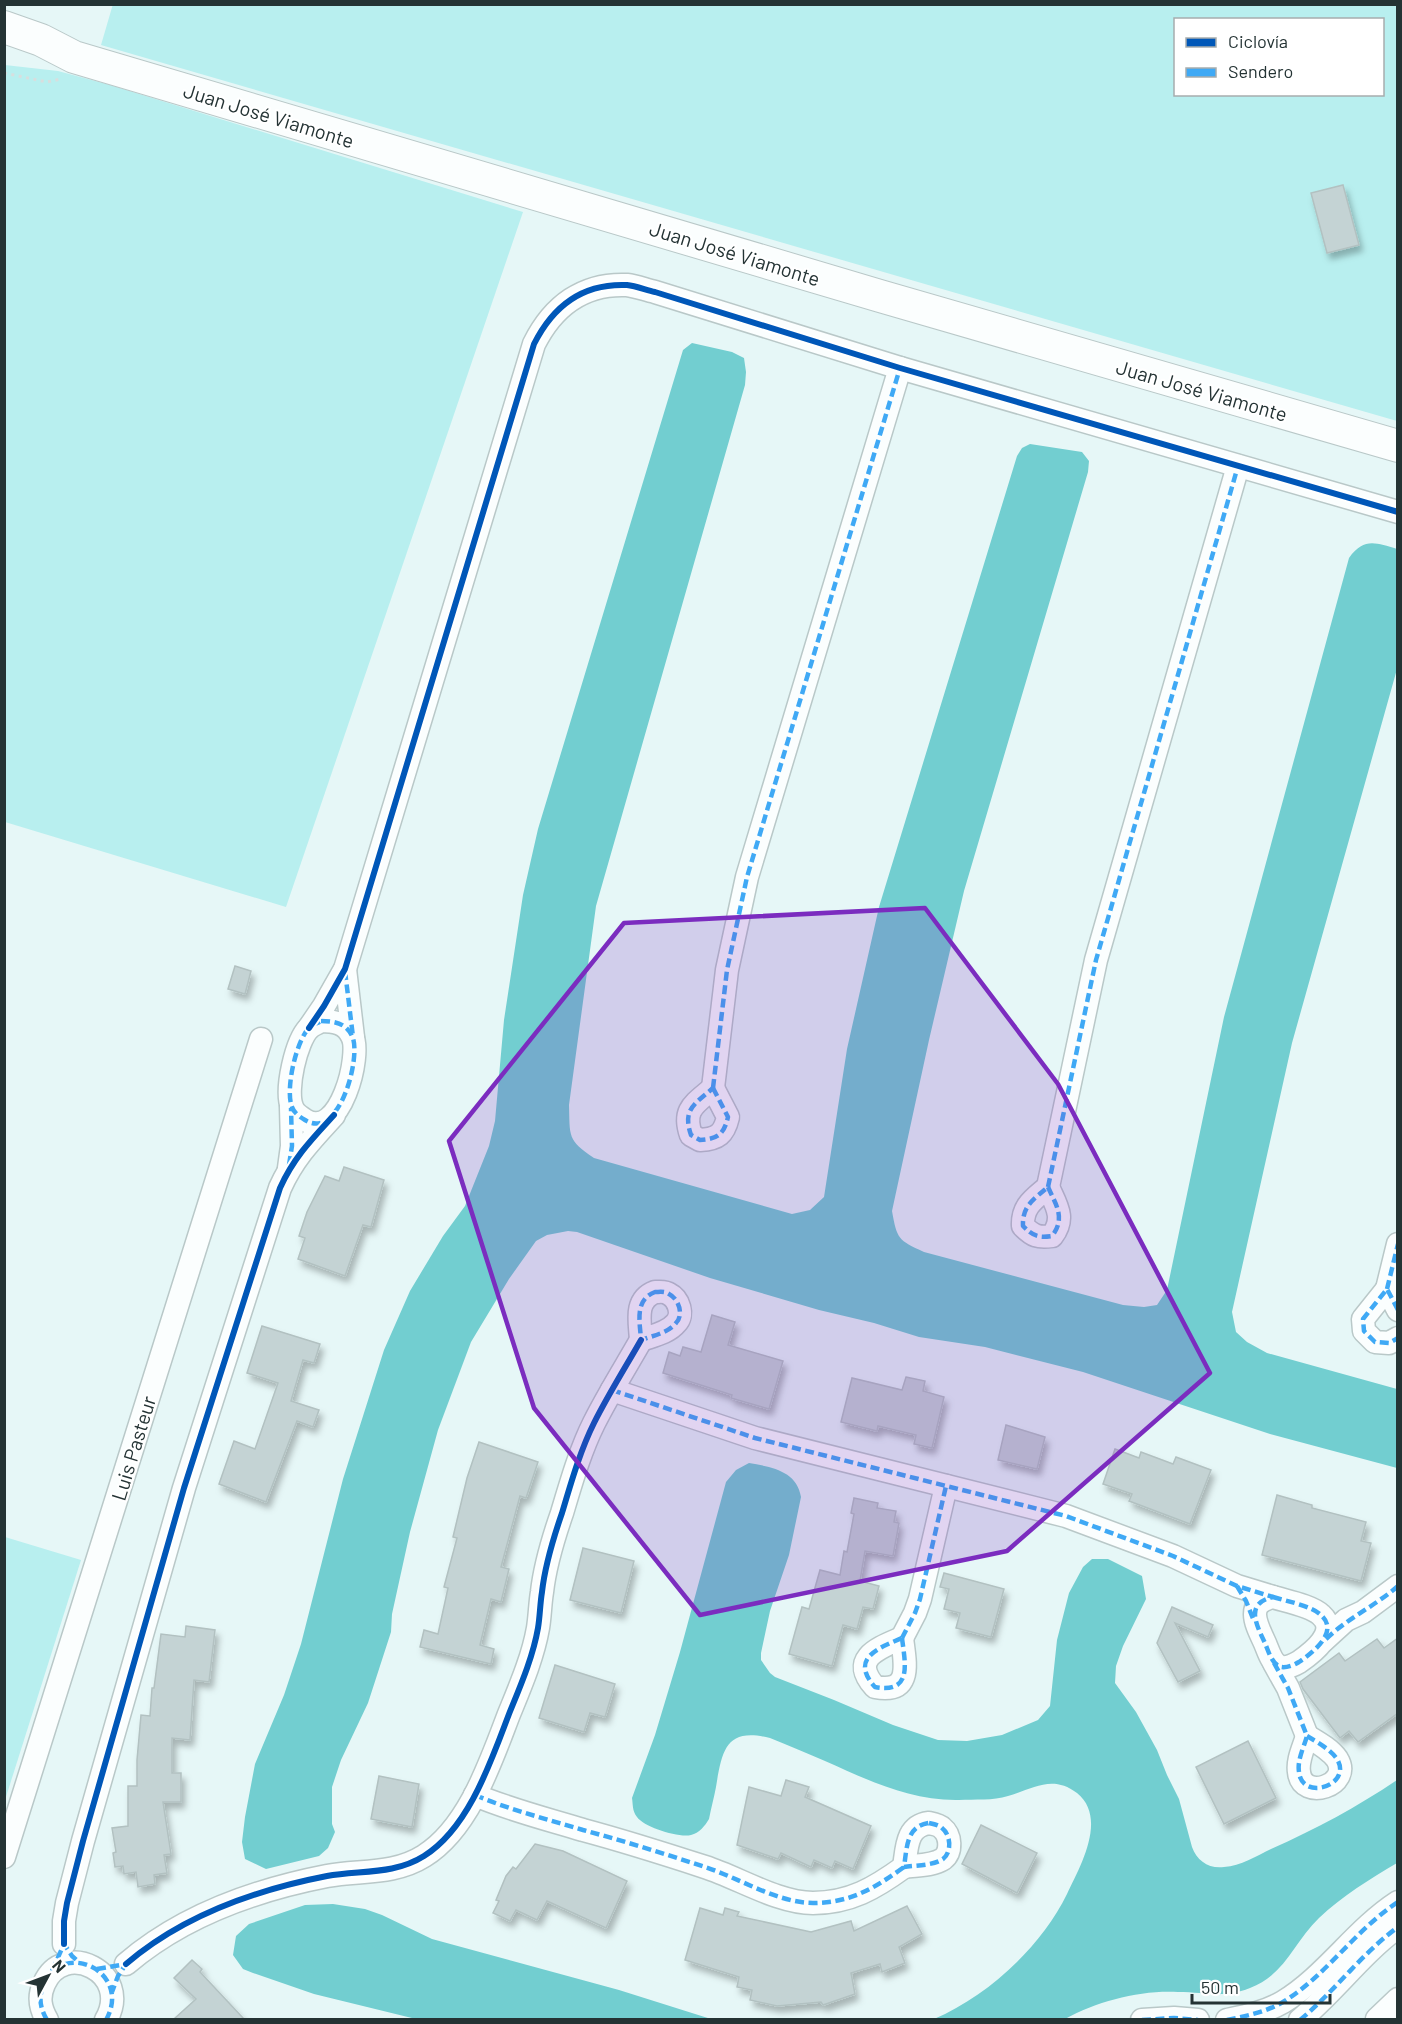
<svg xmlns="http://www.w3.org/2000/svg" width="1402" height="2024" font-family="Barlow,sans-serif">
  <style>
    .green { fill: #b8efef; fill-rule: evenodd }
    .water { fill: #72ced0 }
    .building { fill: #c4d3d4; stroke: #b2c1c1; stroke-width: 1.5; filter: url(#shadow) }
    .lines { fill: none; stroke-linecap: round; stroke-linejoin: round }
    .street-casing { stroke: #b9c8c8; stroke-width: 25 }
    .secondary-casing { stroke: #b9c8c8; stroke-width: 34 }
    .path { stroke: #d8dede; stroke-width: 3; stroke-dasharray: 3 4.5; stroke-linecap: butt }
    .street { stroke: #fbfefe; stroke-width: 22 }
    .secondary { stroke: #fbfefe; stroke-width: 32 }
    .quiet { stroke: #3fa9f5; stroke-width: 4.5; stroke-dasharray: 9 4.5; stroke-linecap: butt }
    .cycleway-casing { stroke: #fff; stroke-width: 10 }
    .cycleway { stroke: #0057b8; stroke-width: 6 }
    .marked { fill: #7b2cbf; fill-opacity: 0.2; stroke: #7b2cbf; stroke-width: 4.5; stroke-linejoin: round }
    .labels { text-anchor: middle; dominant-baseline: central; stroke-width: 4.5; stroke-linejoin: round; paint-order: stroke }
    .street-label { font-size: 20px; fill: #243334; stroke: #fff }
  </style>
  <defs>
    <filter id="shadow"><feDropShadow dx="3.5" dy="6" stdDeviation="3" flood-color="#0004"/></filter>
  </defs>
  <rect width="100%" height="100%" fill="#e6f7f7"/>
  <!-- green -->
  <g class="green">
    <path d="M113,4L1397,5V421L101,45ZM1176,20H1382V94H1176Z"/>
    <polygon points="5,65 58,71 110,85 523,212 286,907 5,822"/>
    <polygon points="5,1537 81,1560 5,1800 4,1537"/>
  </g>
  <!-- water -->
  <g class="water">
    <path d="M692,343L732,352L744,358L746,372L745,385L596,906L569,1105C570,1136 567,1140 594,1158L792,1214L810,1210L824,1197L847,1049L879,907L1017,456L1022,448L1030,444L1082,452L1089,461L1088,472L964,891L929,1040L892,1211C897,1239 898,1240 924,1252L1123,1305L1144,1307L1157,1305L1167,1290L1224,1017L1349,558C1364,537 1376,543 1397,549V669L1292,1043L1232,1312L1236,1332L1247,1342L1267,1353L1397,1389V1468L1270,1434L1083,1372L985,1347L919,1337L874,1323L819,1310L710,1278L577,1232L568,1231L547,1235L536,1241L509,1279L471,1342L438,1430L410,1532L392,1614L391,1632L368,1703L341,1760L332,1787V1824L335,1832L328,1848L319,1856L266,1869L245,1859L242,1842L245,1817L255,1764L284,1695L301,1644L343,1479L384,1350L410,1291L443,1236L465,1206L489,1146L495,1121L504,1020L523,895L538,829L683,350Z"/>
    <path d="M749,1463C772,1467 797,1471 801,1497L789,1555L770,1611L761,1653V1660L770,1673L775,1677L834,1700L893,1725L938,1740L967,1741L1002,1735L1038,1720L1050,1706L1057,1640L1069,1593L1083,1567L1092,1559H1108L1142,1576L1146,1599L1123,1646L1116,1666L1115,1683L1136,1712L1157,1750L1167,1775L1179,1799L1192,1847C1197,1861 1209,1869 1224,1867C1241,1866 1256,1856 1271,1849C1316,1829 1357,1807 1397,1780V1863C1370,1879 1342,1896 1319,1918C1294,1942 1285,1975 1250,1988C1222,1999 1206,1992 1178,1992C1140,1990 1098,2001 1065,2019H934C988,1996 1041,1947 1067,1894C1080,1867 1108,1818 1077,1793C1052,1774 1033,1789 1008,1796C993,1801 975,1799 959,1800C910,1801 868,1780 825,1761C807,1753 789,1746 770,1738C726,1727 722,1750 716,1787C714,1798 711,1808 709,1819C705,1826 699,1833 691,1835C678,1838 644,1827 637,1817C632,1811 633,1804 632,1798L655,1735L680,1652L726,1482L736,1470Z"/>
    <polygon points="333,1904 365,1909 382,1915 432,1939 619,1990 711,2019 416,2019 314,1994 253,1973 243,1969 233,1955 236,1936 249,1924 305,1905"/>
  </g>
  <!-- building -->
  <g class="building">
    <polygon points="1343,185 1359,245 1327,253 1311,193"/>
    <polygon points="235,966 251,971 245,994 228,989"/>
    <polygon points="344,1167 384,1180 371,1227 363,1225 345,1276 298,1259 305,1238 299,1236 307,1212 325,1176 339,1181"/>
    <polygon points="712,1315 735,1322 728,1345 783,1361 769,1409 731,1398 732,1395 663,1373 669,1352 680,1356 683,1347 701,1352"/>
    <polygon points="262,1326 320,1344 314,1363 303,1360 291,1401 319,1410 313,1427 297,1421 266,1502 219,1484 234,1441 255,1449 278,1383 247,1373"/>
    <polygon points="906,1377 925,1381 923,1391 944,1397 932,1448 914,1444 916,1435 878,1426 877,1431 841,1422 852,1378 902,1390"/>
    <polygon points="1006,1425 1045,1437 1037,1469 998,1460"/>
    <polygon points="479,1442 538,1462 526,1498 520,1496 501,1567 509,1569 501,1602 491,1599 480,1645 494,1649 491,1664 420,1647 424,1630 438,1634 448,1588 444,1587 457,1538 453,1537 467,1478"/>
    <polygon points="1115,1449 1139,1458 1141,1452 1173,1464 1176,1457 1211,1470 1190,1524 1129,1501 1132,1494 1103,1484"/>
    <polygon points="1277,1495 1312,1505 1312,1508 1366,1522 1361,1541 1371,1543 1361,1581 1262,1555"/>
    <polygon points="854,1498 878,1503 877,1508 896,1511 894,1522 899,1523 893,1556 865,1551 860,1581 879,1586 873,1609 863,1607 857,1629 843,1625 832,1666 789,1654 802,1607 809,1609 820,1570 840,1575 844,1551 847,1552 854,1514 851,1513"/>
    <polygon points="583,1548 634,1561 621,1613 570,1600"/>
    <polygon points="944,1573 1004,1589 991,1637 956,1628 960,1613 944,1609 949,1589 940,1587"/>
    <polygon points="1172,1607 1213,1625 1208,1637 1175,1623 1200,1671 1178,1682 1157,1643"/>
    <polygon points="186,1626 215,1630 209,1682 194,1680 190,1740 172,1738 172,1773 181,1773 181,1802 163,1802 171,1854 164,1855 167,1873 154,1875 155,1884 138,1887 136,1872 124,1874 123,1866 115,1867 113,1853 116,1852 112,1828 128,1826 128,1786 137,1786 137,1760 141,1715 150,1716 152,1688 154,1688 161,1634 185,1637"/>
    <polygon points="1398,1638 1398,1713 1358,1742 1349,1731 1340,1738 1303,1689 1300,1682 1339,1653 1345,1661 1377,1639 1384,1648"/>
    <polygon points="555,1665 615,1684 605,1717 590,1713 584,1732 539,1718"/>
    <polygon points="1248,1741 1276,1798 1224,1824 1196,1767"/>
    <polygon points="379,1776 419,1784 412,1827 371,1819"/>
    <polygon points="786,1780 809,1787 805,1797 871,1826 853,1869 835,1861 832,1868 814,1860 811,1867 781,1853 778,1859 737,1845 749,1787 781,1796"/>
    <polygon points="981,1825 1037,1853 1017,1893 962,1864"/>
    <polygon points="535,1844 563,1851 627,1881 606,1928 547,1901 537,1920 516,1910 510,1921 493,1913 499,1901 496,1900 506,1876 513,1867 516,1869"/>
    <polygon points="907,1906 922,1934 899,1947 905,1963 882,1972 880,1964 851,1973 855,1994 823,2005 821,2002 777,2006 750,2000 752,1990 737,1987 739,1977 685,1960 700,1908 723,1915 725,1908 739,1912 737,1916 811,1932 851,1921 854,1931"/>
    <polygon points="192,1960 202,1969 200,1972 244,2019 174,2019 196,1999 174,1978"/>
  </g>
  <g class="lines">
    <defs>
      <g id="street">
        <polyline points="345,969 353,1037"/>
        <path d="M321,1021C334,1021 346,1023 352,1036C362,1054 340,1142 305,1120C300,1117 294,1113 292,1107C285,1090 296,1041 309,1028C312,1025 318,1023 321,1021Z"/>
        <path d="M309,1028L324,1006L345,969L534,344C553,306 583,283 627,285C636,286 646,290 655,292L900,368L1398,512"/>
        <polyline points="713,1088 727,970 747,877 900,368"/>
        <path d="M713,1088L728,1117C724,1134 718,1139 700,1140L691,1135C682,1109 695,1104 713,1088Z"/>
        <polyline points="289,1168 292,1146 291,1107"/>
        <polyline points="1048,1187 1096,960 1238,466"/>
        <path d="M1048,1187C1056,1205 1066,1218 1052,1236C1038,1238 1033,1236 1023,1226C1022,1206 1034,1199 1048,1187Z"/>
        <polyline points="1387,1289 1398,1244"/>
        <path d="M655,1292C660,1292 665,1291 669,1294C679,1299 684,1315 676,1323C668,1333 652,1336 641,1340C640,1322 634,1300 655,1292Z"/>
        <polyline points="1398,1310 1387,1289 1363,1319 1364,1331 1375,1342 1389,1343 1398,1338"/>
        <polyline points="612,1390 755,1438 1066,1516 1173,1556 1237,1586 1273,1597"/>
        <path d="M1273,1597C1286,1601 1312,1606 1321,1615C1340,1632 1312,1653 1299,1662C1294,1665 1287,1668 1281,1667C1271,1664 1268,1649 1264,1641C1255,1622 1246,1603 1273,1597Z"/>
        <polyline points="902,1638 915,1613 920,1599 946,1486"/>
        <path d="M902,1638C905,1663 913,1694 875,1687C849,1658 879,1648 902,1638Z"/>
        <polyline points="1323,1641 1346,1620 1363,1612 1398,1586"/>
        <polyline points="1274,1663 1288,1688 1307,1736"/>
        <path d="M1307,1736C1317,1742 1330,1749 1337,1759C1353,1785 1302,1802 1299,1772C1297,1760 1304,1747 1307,1736Z"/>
        <path d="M475,1795C510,1810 547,1819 583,1830C624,1841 665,1854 705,1867C739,1878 778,1903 813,1903C850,1903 875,1888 904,1867"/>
        <path d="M929,1823C934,1824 939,1825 942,1828C951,1835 952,1852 943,1859C932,1866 916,1865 904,1867C907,1848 906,1826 929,1823Z"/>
        <polyline points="4,1857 261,1039"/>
        <path d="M64,1944V1921L67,1903L83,1841L184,1488L280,1188C294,1157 312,1139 334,1115"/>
        <path d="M126,1964C182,1916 255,1890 327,1876C360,1870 394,1875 424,1856C469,1828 491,1761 509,1714C520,1687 533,1657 538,1628C540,1616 540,1604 542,1592C545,1565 553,1539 562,1513C571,1483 580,1451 594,1423C608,1395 625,1368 641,1340"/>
        <polyline points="1398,1999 1377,2019 1398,2007"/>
        <path d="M47,2020C40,2008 38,1997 44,1984C63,1939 133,1972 106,2020"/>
        <polyline points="1142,2020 1174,2018 1198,2020"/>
        <path d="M1227,2020C1246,2016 1266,2012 1283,2002C1326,1976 1355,1930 1398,1902"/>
        <path d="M1300,2020C1335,1991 1361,1954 1398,1927"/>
      </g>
      <polyline id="secondary" points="4,27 41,40 74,57 880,296 1398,446"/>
    </defs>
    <!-- street casing -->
    <use href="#street" class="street-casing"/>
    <!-- secondary casing -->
    <use href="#secondary" class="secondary-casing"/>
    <!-- path -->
    <polyline class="path" points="4,73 47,82 61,79"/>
    <!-- street -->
    <use href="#street" class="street"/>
    <!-- secondary -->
    <use href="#secondary" class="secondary"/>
    <!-- quiet -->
    <g class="quiet">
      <polyline points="345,971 353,1037"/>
      <path d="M321,1021C334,1021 346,1023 352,1036C362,1054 340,1142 305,1120C300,1117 294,1113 292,1107C285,1090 296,1041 309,1028C312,1025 318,1023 321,1021Z"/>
      <polyline points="713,1088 727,970 747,877 900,368"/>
      <path d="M713,1088L728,1117C724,1134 718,1139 700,1140L691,1135C682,1109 695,1104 713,1088Z"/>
      <polyline points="289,1165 292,1146 291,1108"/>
      <polyline points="1048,1187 1096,960 1238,466"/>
      <path d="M1048,1187C1056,1205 1066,1218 1052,1236C1038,1238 1033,1236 1023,1226C1022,1206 1034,1199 1048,1187Z"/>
      <polyline points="1387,1289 1398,1244"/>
      <path d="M655,1292C660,1292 665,1291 669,1294C679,1299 684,1315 676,1323C668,1333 652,1336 641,1340C640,1322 634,1300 655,1292Z"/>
      <polyline points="1398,1310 1387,1289 1363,1319 1364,1331 1375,1342 1389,1343 1398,1338"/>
      <polyline points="612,1390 755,1438 1066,1516 1173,1556 1237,1586 1273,1597"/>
      <polyline points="1237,1586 1246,1601 1254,1621"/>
      <path d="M1273,1597C1286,1601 1312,1606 1321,1615C1340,1632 1312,1653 1299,1662C1294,1665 1287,1668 1281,1667C1271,1664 1268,1649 1264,1641C1255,1622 1246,1603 1273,1597Z"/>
      <polyline points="902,1638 915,1613 920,1599 946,1486"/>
      <path d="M902,1638C905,1663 913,1694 875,1687C849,1658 879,1648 902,1638Z"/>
      <path d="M1326,1639C1348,1618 1375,1606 1398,1586"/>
      <polyline points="1274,1663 1288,1688 1307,1736"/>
      <path d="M1307,1736C1317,1742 1330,1749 1337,1759C1353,1785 1302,1802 1299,1772C1297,1760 1304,1747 1307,1736Z"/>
      <path d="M475,1795C510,1810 547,1819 583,1830C624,1841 665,1854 705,1867C739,1878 778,1903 813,1903C850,1903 875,1888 904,1867"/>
      <path d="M929,1823C934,1824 939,1825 942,1828C951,1835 952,1852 943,1859C932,1866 916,1865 904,1867C907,1848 906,1826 929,1823Z"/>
      <polyline points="97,1969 126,1964 118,1976 112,1992"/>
      <polyline points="52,1971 64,1944 72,1956 80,1963"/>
      <path d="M47,2020C40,2008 38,1997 44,1984C63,1939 133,1972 106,2020"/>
      <polyline points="1142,2020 1174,2018 1198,2020"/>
      <path d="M1227,2020C1246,2016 1266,2012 1283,2002C1326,1976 1355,1930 1398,1902"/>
      <path d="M1300,2020C1335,1991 1361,1954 1398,1927"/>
    </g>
    <defs>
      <g id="cycleway">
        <path d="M309,1028L324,1006L345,969L534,344C553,306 583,283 627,285C636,286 646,290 655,292L900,368L1398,512"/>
        <path d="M64,1944V1921L67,1903L83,1841L184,1488L280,1188C294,1157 312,1139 334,1115"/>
        <path d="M126,1964C182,1916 255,1890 327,1876C360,1870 394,1875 424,1856C469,1828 491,1761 509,1714C520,1687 533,1657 538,1628C540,1616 540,1604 542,1592C545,1565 553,1539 562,1513C571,1483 580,1451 594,1423C608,1395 625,1368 641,1340"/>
      </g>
    </defs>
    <!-- cycleway casing -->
    <use href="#cycleway" class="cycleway-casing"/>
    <!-- cycleway -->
    <use href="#cycleway" class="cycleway"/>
  </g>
  <!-- marked area -->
  <path class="marked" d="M925,908L1058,1084L1210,1373L1007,1551L700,1615L534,1408L449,1141L624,923Z"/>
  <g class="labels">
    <!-- street labels -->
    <g class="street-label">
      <text transform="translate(269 115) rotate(17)">Juan José Viamonte</text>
      <text transform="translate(735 253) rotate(17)">Juan José Viamonte</text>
      <text transform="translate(1202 390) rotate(16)">Juan José Viamonte</text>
      <text transform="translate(133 1448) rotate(-73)">Luis Pasteur</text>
    </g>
  </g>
  <!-- border -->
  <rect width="1402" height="2024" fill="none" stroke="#243334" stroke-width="12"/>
  <!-- legend -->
  <rect x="1174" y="18" width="210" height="78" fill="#ffffff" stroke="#a7adae" stroke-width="1.5"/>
  <rect x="1186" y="38" width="30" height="9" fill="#0057b8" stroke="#a7adae" stroke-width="1.5"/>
  <text x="1228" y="48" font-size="18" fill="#243334">Ciclovía</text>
  <rect x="1186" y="68" width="30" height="9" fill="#3fa9f5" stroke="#a7adae" stroke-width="1.5"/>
  <text x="1228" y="78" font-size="18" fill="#243334">Sendero</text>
  <!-- north arrow -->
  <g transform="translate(48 1976) rotate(49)" stroke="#ffffff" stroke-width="4.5" paint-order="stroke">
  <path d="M0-4.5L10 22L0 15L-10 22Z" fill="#243334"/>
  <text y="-9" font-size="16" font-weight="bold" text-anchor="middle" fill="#243334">N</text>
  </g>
  <!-- scale -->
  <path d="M1192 1994v9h138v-9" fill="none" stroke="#243334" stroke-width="3"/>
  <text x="1201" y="1994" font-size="18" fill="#243334" stroke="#ffffff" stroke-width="4.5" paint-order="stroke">50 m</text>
</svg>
